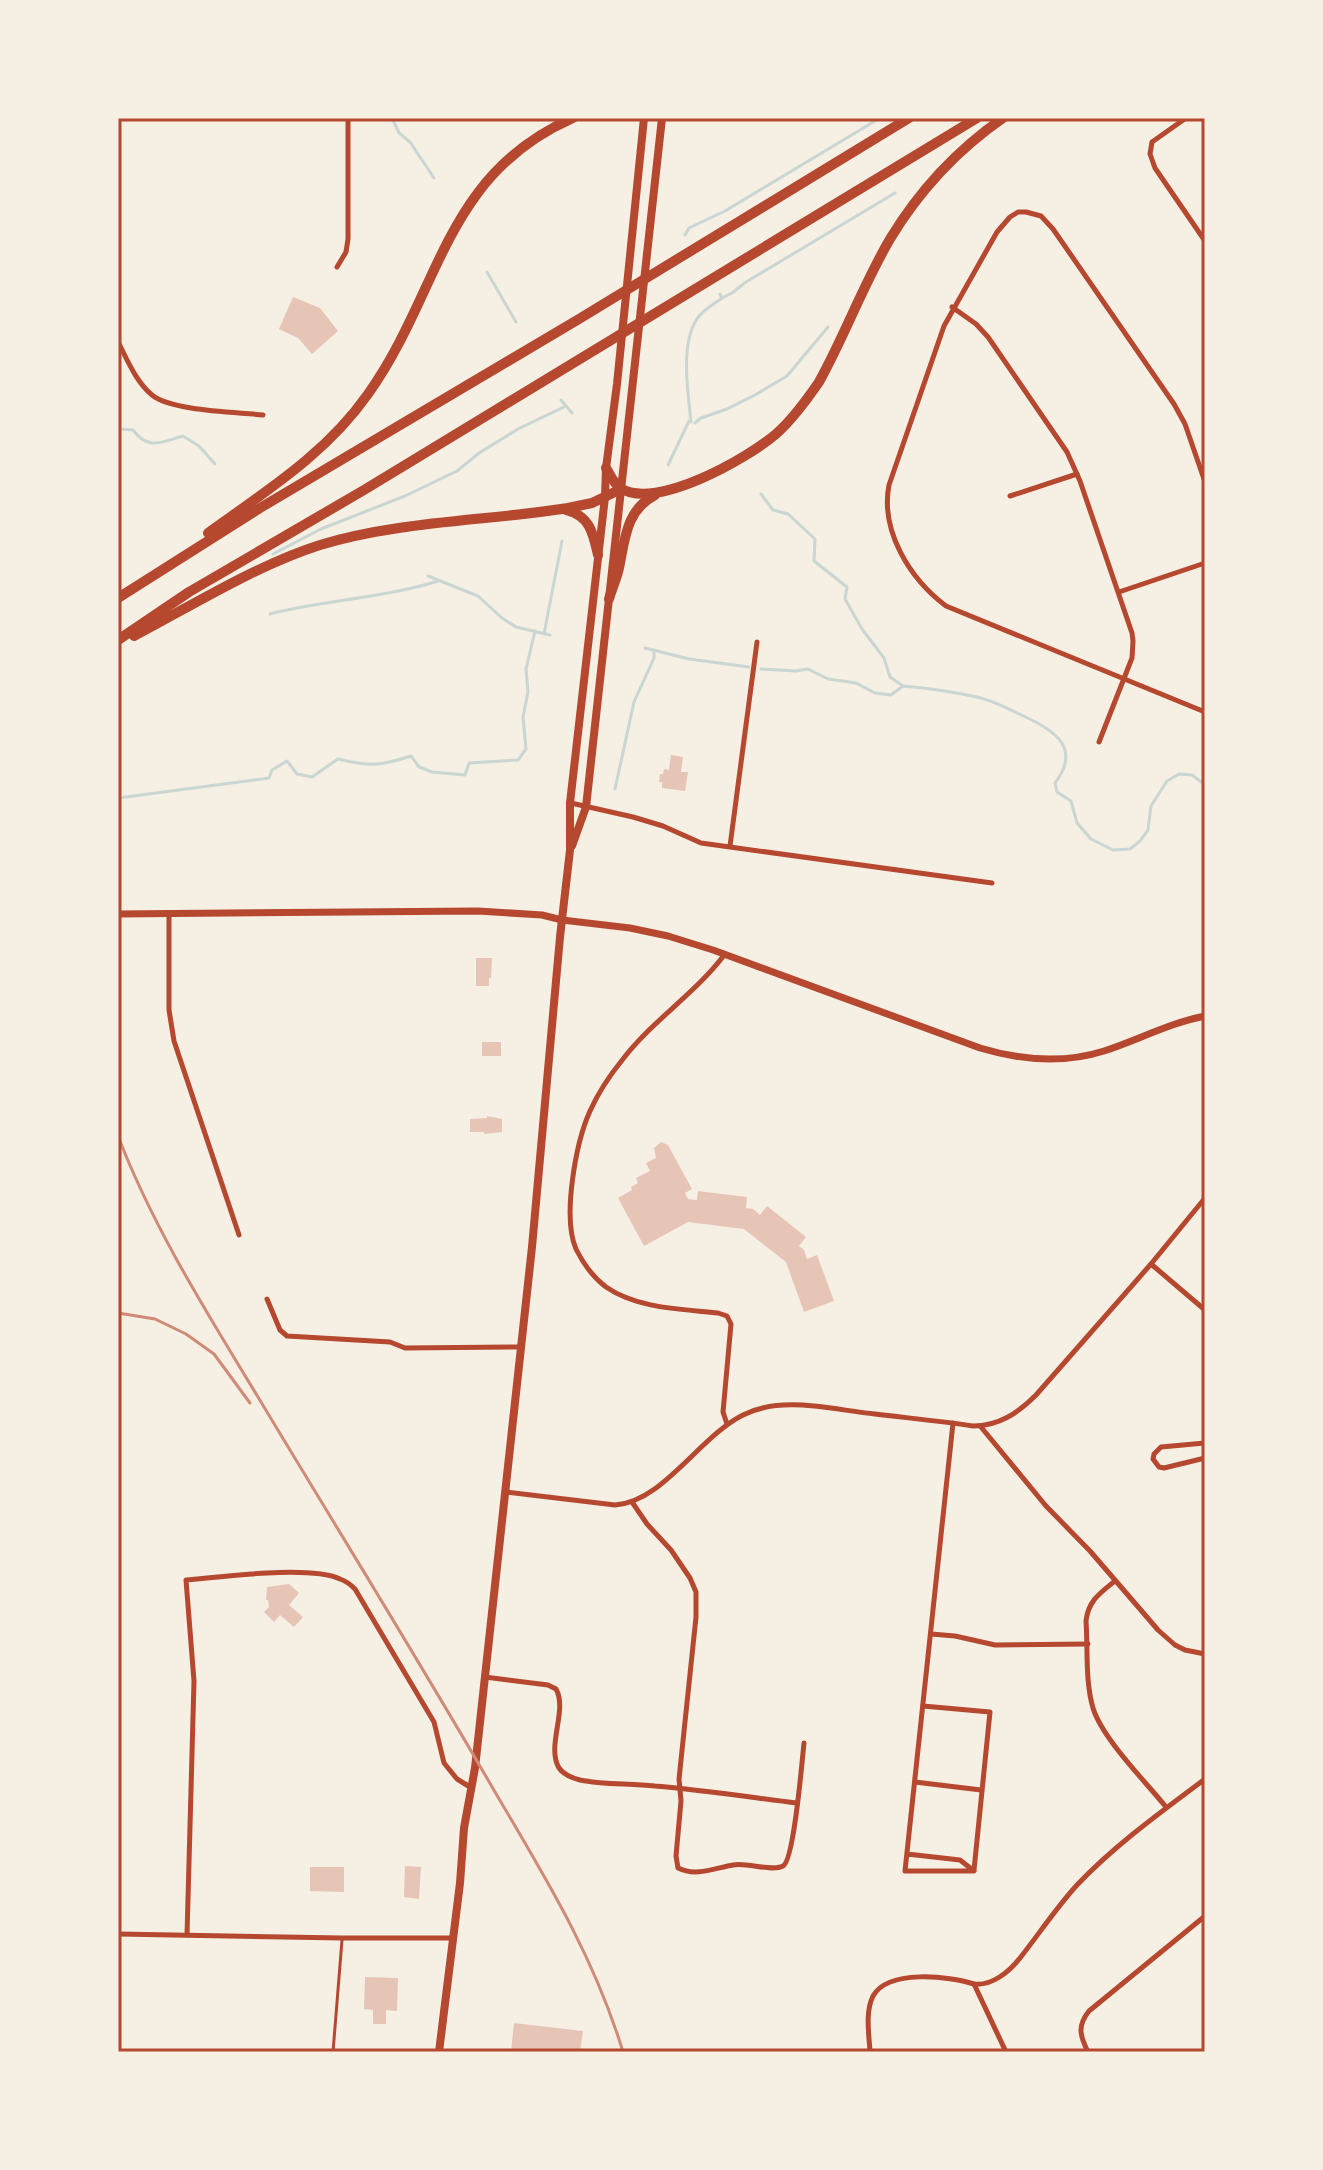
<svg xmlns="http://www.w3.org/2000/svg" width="1323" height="2170" font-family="'Alegreya Sans',sans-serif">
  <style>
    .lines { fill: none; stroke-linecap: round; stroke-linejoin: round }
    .stream { stroke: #c9d6d2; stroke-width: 3 }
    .building { fill: #e6c5b7 }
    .service { stroke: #b5482f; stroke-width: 3 }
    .minor { stroke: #b5482f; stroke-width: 5 }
    .tertiary { stroke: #b5482f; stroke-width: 7 }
    .secondary { stroke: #b5482f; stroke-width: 8 }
    .motorway { stroke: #b5482f; stroke-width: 10 }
    .rail { stroke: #cf8b77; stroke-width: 3 }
    .neatline { fill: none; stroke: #b5482f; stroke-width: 3 }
  </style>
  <rect width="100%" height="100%" fill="#f6efe4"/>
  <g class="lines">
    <!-- stream -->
    <g class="stream">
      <polyline points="392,118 399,133 410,142 434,178"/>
      <polyline points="685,235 689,228 725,211 880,118"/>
      <polyline points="487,272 516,322"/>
      <polyline points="722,298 732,293 746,282 895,193"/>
      <polyline points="561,400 572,413"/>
      <path d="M691,422C688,393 680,344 697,319C702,310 714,304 722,298L720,294"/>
      <polyline points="695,423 701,418 727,409 755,395 787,376 828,327"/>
      <path d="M118,426L120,429L133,430C149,451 161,442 183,436L199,446L215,464"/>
      <polyline points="668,465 689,421"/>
      <polyline points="761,494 773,510 788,514 815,539 814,561 847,587 845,599 862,629 884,658 890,677 903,686"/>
      <polyline points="273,554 321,529 405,496 457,471 479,453 518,429 566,406"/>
      <polyline points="428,576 478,596 502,618 516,627 550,635"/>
      <path d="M270,614C325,600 384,598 438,581"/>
      <polyline points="544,634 562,541"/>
      <polyline points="645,648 689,659 749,667"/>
      <path d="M761,669L796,671L808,669L828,679L856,683L875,693L891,695L903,686C927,688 953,692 977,697C991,700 1005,707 1017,713C1050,728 1084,745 1055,783L1057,792L1071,801L1077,823L1091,839L1113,850L1130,849L1140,841L1148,830L1151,806L1167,781L1179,774L1192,775L1205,785"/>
      <polyline points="615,789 634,702 654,658 654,650"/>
      <path d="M118,798L269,778L272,770L287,761L297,774L312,777L338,759C370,767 380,766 411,756L419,767L432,772L465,775L469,763L518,760L526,749L523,717L528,692L526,669L535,631"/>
    </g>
  </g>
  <!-- building -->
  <g class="building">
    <polygon points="293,297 320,308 338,331 312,354 298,338 279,329"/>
    <polygon points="671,755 683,757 681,772 688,772 685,791 662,788 662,782 659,782 660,774 663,774 664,769 669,770"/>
    <polygon points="476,958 492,958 491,978 489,978 489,986 476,986"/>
    <rect x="482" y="1042" width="19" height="14"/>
    <polygon points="487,1116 502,1119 502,1132 484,1134 484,1132 470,1132 470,1119 487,1118"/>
    <polygon points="661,1142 668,1145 692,1189 685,1193 688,1199 697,1200 698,1191 747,1197 746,1208 753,1209 760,1215 767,1206 806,1237 799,1246 804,1250 807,1259 817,1255 834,1301 804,1312 786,1262 744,1229 688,1222 644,1246 618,1198 632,1190 631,1187 638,1183 636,1178 650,1171 646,1163 656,1158 654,1148"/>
    <polygon points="289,1584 299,1593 289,1605 303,1617 294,1627 280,1615 274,1622 264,1612 269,1607 268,1600 266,1600 267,1587"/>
    <polygon points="405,1866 421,1867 419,1899 404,1897"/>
    <polygon points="310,1867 344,1867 344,1892 310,1891"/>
    <polygon points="365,1977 398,1978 397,2011 386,2010 386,2024 373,2024 373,2010 364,2009"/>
    <polygon points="514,2023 583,2031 580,2052 511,2052"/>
  </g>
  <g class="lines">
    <!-- service -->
    <polyline class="service" points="333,2052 342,1940"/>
    <!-- minor -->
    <g class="minor">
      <polyline points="1186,118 1152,142 1150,154 1155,168 1205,241"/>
      <polyline points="337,267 346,252 348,239 348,118"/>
      <polyline points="952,307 976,324 988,337 1067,452 1080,481 1132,633 1133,641 1132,658 1099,742"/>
      <path d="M118,342C127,359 136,382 152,395C171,411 237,412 263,415"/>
      <path d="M1205,482L1185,424L1174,404L1053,229L1041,216L1026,212H1018L1010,217L997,232L944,326L889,485C880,531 910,579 946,606L1205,712"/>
      <polyline points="1010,496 1077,474"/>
      <polyline points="1119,592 1205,563"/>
      <polyline points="571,803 633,817 663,826 701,843 992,883"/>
      <polyline points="730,846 757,642"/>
      <polyline points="169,915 169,1010 174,1041 239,1235"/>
      <path d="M725,954C695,994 653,1020 623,1059C610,1075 598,1093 590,1111C576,1142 562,1217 576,1249C583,1263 594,1278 606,1287C638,1309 682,1309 718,1313L727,1316L731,1324L723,1412L727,1424"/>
      <polyline points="1151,1264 1205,1310"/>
      <polyline points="267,1299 280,1330 287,1336 390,1342 405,1348 521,1347"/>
      <polyline points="981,1427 1046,1506 1090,1551 1158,1630 1175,1645 1185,1650 1205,1654"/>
      <polyline points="1205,1443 1161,1447 1154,1454 1153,1459 1159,1467 1164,1468 1205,1458"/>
      <path d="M506,1492L615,1505C663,1502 699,1437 743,1415C782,1395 833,1410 875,1414C908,1418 940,1421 973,1426C999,1426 1018,1413 1036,1395L1151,1264L1205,1198"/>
      <path d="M632,1502L647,1524L671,1550L690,1578L696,1592V1617L679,1779L681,1801L676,1856L678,1868C696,1877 715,1868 733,1865C747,1862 771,1872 783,1866C794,1860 802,1761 804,1743"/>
      <path d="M1115,1581C1100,1593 1088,1601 1086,1621C1088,1649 1085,1681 1093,1708C1102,1738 1145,1781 1166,1807"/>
      <polyline points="931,1634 955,1636 995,1645 1088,1644"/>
      <path d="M485,1677L548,1685L556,1689C568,1710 546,1746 559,1768C564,1775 572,1778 580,1780C604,1785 630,1783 655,1786C702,1790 749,1797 797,1803"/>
      <polyline points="923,1706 990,1712 974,1870"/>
      <polyline points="915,1782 981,1790"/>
      <polyline points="907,1854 960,1860 974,1871 905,1871 953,1423"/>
      <polyline points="118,1934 342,1938 453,1938"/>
      <path d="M187,1935L194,1681L186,1580C222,1577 309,1565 340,1579C346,1581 351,1585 355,1589L434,1722L444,1763L457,1779L470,1787"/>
      <path d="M974,1984C992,1986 1009,1972 1020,1958C1039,1934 1056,1908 1077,1885C1115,1845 1161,1812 1205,1779"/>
      <path d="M870,2052C869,2034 865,2012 873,1996C888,1969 949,1976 974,1984L1006,2052"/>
      <path d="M1088,2052C1080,2036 1077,2026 1089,2011L1205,1916"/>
    </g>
    <!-- tertiary -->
    <path class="tertiary" d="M118,914L478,911L542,915L562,920L630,928L668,936L713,950L980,1048C1020,1060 1063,1064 1104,1051C1138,1040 1169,1023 1205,1016"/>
    <!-- secondary -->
    <g class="secondary">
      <polyline points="572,846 586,807 662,118"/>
      <polyline points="439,2052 460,1883 464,1828 475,1768 532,1247 560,937 570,850 570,803 605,497 606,468 617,384 644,118"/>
    </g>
    <!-- motorway -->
    <g class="motorway">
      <path d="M606,468C610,474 613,483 620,488C656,511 748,458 776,434C793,419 806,401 819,382C845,335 863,285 890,239C919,191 957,150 1003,118"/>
      <path d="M566,510C590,516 593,533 598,555"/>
      <path d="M208,533C266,491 326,454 368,394C441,292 443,175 573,118"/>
      <polyline points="118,598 260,508 579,319 909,118"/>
      <path d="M609,599C612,588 617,578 619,568C625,539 626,510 655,495"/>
      <path d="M134,636C193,605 257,565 320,545C399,521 487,521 568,508L592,503L621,489"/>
      <polyline points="118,640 189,592 364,490 977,118"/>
    </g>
    <!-- rail -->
    <g class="rail">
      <path d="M118,1136C155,1232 211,1319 264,1407C341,1535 420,1662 495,1792C545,1877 594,1956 623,2052"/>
      <polyline points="118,1313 155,1319 186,1334 214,1354 250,1403"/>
    </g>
  </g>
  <!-- border -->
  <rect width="1323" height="2170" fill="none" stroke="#f6efe4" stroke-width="240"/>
  <rect x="120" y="120" width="1083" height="1930" class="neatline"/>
</svg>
